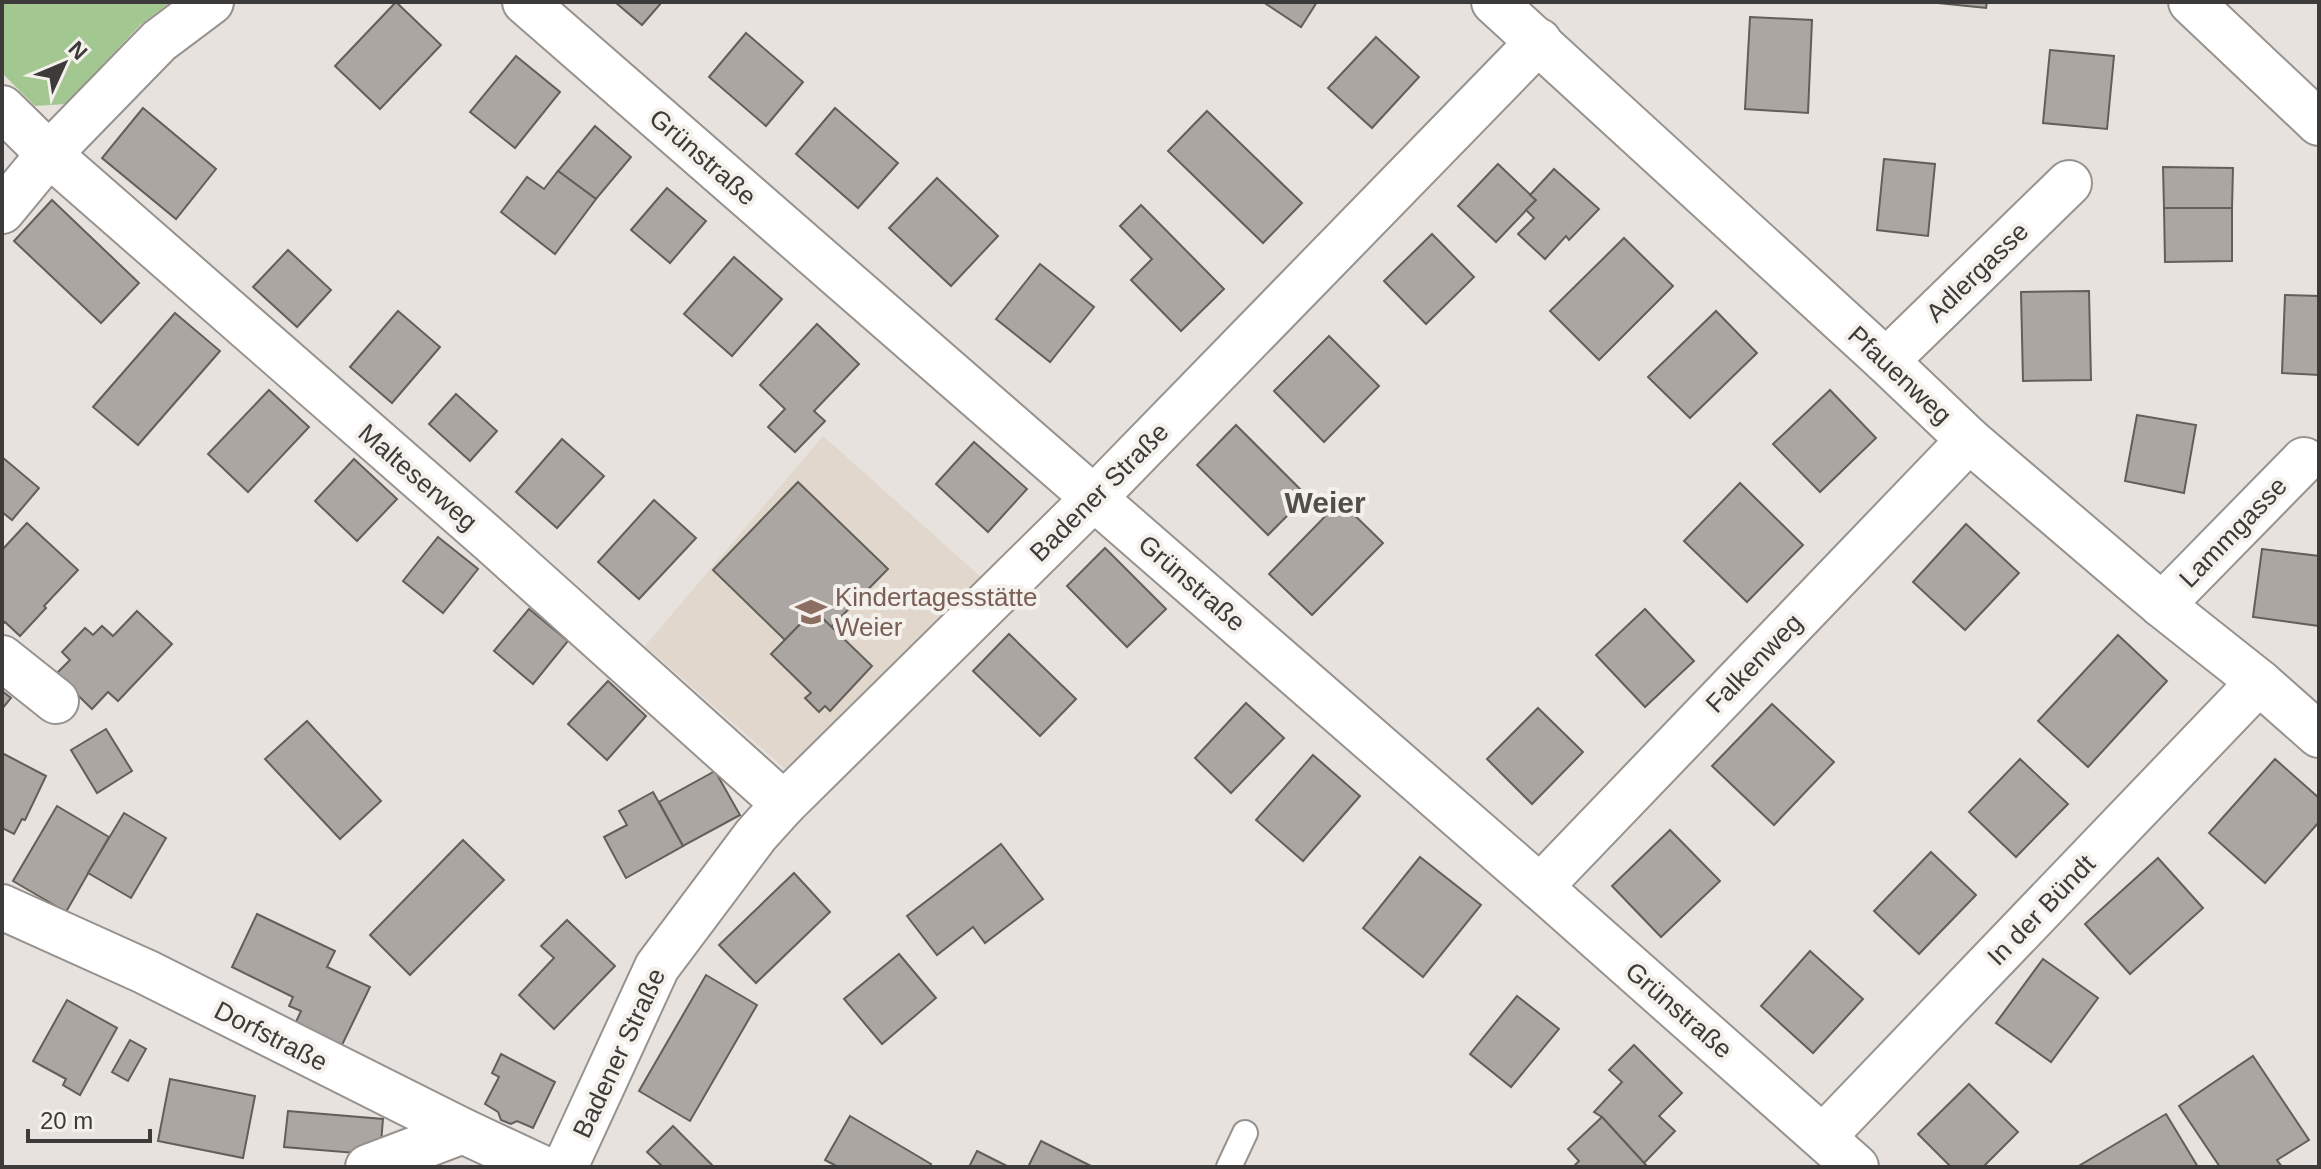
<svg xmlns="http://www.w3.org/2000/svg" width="2321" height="1169" font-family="Helvetica,sans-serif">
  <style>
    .built { fill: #e1d7cc }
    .green { fill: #a2c791 }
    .building { fill: #aba6a2; stroke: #625e59; stroke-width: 2 }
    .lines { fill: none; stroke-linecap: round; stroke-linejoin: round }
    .service-casing { stroke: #97928e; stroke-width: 28 }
    .minor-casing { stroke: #97928e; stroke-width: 48 }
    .tertiary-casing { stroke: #97928e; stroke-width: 48 }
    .service { stroke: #fff; stroke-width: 24 }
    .minor { stroke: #fff; stroke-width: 44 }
    .tertiary { stroke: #fff; stroke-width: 44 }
    .labels { text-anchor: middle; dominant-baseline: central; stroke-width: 8; stroke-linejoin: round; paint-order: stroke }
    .street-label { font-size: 26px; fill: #3d3b39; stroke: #f4f0eb }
    .education-label { font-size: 26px; fill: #785e54; stroke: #f4f0eb; text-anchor: start }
    .quarter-label { font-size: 30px; font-weight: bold; fill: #524e4a; stroke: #f4f0eb }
  </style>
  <rect width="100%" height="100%" fill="#e7e2dd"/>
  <!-- built -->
  <polygon class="built" points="823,436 982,578 790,773 645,646"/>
  <!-- green -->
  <polygon class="green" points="2,2 171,2 140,25 66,104 35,106 2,73"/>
  <!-- building -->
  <g class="building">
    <polygon points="396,2 441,45 380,109 335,66"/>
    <polygon points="615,2 662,2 642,25"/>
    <polygon points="1263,2 1317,2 1301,27"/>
    <polygon points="1928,2 1987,2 1986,8"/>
    <polygon points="1750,17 1812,20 1808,113 1745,109"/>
    <polygon points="746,33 803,82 766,126 709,77"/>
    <polygon points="1376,37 1419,77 1372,128 1328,88"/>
    <polygon points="2050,50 2114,56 2107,129 2043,123"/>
    <polygon points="516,56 560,92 515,148 470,112"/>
    <polygon points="143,108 216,169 176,219 102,158"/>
    <polygon points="835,108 898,163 858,208 796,154"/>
    <polygon points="1207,111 1302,203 1263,243 1168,151"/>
    <polygon points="595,126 631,157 596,199 558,171"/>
    <polygon points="1884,159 1935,164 1928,236 1877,230"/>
    <polygon points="1498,164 1536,200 1496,242 1458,206"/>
    <polygon points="2163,167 2233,168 2232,208 2164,208"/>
    <polygon points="1554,169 1599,209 1569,240 1566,236 1545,259 1518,234 1534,218 1526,210 1536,200 1530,195"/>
    <polygon points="558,171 596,199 555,254 501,212 527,177 544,189"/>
    <polygon points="937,178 998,236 951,286 889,228"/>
    <polygon points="667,188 706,221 670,263 631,230"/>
    <polygon points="52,200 139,283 101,323 14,241"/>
    <polygon points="1141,205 1224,289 1181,331 1131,280 1152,259 1120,226"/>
    <polygon points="2164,208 2232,208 2232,261 2165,262"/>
    <polygon points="1432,234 1474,277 1426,324 1384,281"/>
    <polygon points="1624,238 1673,286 1599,360 1550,311"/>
    <polygon points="288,250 331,290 297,327 253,287"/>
    <polygon points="734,257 782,299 732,356 684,314"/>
    <polygon points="1040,264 1094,307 1050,362 996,319"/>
    <polygon points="2089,291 2091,380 2023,381 2021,292"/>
    <polygon points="2285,295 2319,296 2319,375 2282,373"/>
    <polygon points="398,311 440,347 392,403 350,367"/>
    <polygon points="1716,311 1757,353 1690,418 1648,377"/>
    <polygon points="175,313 220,351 138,445 93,407"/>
    <polygon points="817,324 859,364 814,411 825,421 795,452 768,427 785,409 760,385"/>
    <polygon points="1329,336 1379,386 1324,442 1274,391"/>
    <polygon points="269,390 309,427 248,492 208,454"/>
    <polygon points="1830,390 1876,438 1820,492 1773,444"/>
    <polygon points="456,394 497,431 470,461 429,424"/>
    <polygon points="2137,415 2196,425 2184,493 2125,481"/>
    <polygon points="1236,425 1307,496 1268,535 1197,465"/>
    <polygon points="562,439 604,476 557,528 516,492"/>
    <polygon points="974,442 1027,489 988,532 936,484"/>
    <polygon points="2,457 39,488 12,520 2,512"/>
    <polygon points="354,459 397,499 357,541 315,501"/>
    <polygon points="798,482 888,569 831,627 814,610 785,640 713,570"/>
    <polygon points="1740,483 1803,545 1747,602 1684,541"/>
    <polygon points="654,500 696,538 639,599 598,562"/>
    <polygon points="1340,501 1383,543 1312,615 1269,574"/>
    <polygon points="27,523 78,570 44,606 46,608 20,636 5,622 2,625 2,550"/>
    <polygon points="1966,524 2019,573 1965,630 1913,582"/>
    <polygon points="438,537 478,569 443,613 403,581"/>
    <polygon points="1105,548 1166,609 1127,647 1067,586"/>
    <polygon points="2262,549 2319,556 2319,626 2253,617"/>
    <polygon points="529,609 568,641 533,684 494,651"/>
    <polygon points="1645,609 1694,661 1645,707 1596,655"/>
    <polygon points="814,610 872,666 830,711 825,706 819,712 805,698 811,693 771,654"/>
    <polygon points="137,611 172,644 118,701 108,692 92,709 56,674 70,660 62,652 85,628 93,635 102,626 113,636"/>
    <polygon points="1009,634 1076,699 1040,736 973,671"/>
    <polygon points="2118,635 2167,681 2088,767 2038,721"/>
    <polygon points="608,681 646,716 607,760 568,724"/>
    <polygon points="2,691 11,698 2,709"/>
    <polygon points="1246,703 1284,738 1231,793 1195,758"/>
    <polygon points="1772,704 1834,762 1774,825 1712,766"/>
    <polygon points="1538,708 1583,752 1532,804 1487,759"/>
    <polygon points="307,721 381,801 340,839 265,759"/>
    <polygon points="106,729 132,771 97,793 71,750"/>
    <polygon points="2,753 46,776 25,820 22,819 14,834 2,828"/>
    <polygon points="1313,755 1360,796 1303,861 1256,820"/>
    <polygon points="2020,759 2068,804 2016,857 1969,812"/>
    <polygon points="2275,759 2319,798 2319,822 2265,883 2209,833"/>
    <polygon points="715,771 740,815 683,846 659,802"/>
    <polygon points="653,792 683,846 626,878 604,837 627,825 619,811"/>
    <polygon points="57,806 109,837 66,912 13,881"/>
    <polygon points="124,813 166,838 131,898 88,873"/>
    <polygon points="1670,830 1720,881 1661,937 1612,886"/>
    <polygon points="463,840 504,880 410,975 370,935"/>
    <polygon points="1001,844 1043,899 985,943 973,927 937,955 907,916"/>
    <polygon points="1931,852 1976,895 1919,954 1874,911"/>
    <polygon points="1420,857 1481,905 1423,977 1363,928"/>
    <polygon points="2158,858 2203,908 2130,974 2085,924"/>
    <polygon points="794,873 830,912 756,983 719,945"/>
    <polygon points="257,914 335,951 327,967 370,987 341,1047 295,1024 301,1011 289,1006 293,997 232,967"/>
    <polygon points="567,920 615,966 554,1029 519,995 554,958 541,946"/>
    <polygon points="1810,951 1863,999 1813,1053 1761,1006"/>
    <polygon points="899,954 936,998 882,1044 844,999"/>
    <polygon points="2043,959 2098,998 2051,1062 1996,1023"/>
    <polygon points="706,975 757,1005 690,1121 639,1091"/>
    <polygon points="1517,996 1559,1029 1511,1087 1470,1054"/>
    <polygon points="67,1000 117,1028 80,1095 63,1085 66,1079 33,1061"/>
    <polygon points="130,1040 146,1049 128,1081 112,1072"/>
    <polygon points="1634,1045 1682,1093 1659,1116 1675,1131 1644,1163 1602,1117 1594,1112 1622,1082 1609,1070"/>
    <polygon points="501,1054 555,1082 533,1128 517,1121 511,1124 501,1120 498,1112 485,1104 499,1077 492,1073"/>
    <polygon points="2253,1056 2309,1140 2277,1160 2282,1167 2220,1167 2179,1106"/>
    <polygon points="170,1079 255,1096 243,1158 158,1141"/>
    <polygon points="1969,1084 2018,1132 1983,1167 1951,1167 1918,1134"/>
    <polygon points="288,1111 383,1119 380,1155 284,1147"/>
    <polygon points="2166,1114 2198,1167 2077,1167"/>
    <polygon points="850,1116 931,1164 929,1167 838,1167 825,1160"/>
    <polygon points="1602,1117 1644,1163 1648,1167 1573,1167 1579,1161 1568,1149"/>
    <polygon points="673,1126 714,1167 663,1167 647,1152"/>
    <polygon points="1041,1141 1093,1167 1028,1167"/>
    <polygon points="977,1151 1009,1167 969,1167"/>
  </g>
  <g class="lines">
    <defs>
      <polyline id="service" points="1229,1167 1245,1133"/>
      <g id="minor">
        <polyline points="525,2 1540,887 1856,1167"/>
        <polyline points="1494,2 1886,361 1969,440 2162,605 2259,682 2319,735"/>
        <polyline points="2,108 49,154 490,540 784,804"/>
        <polyline points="2,211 49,154 159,41 211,2"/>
        <polyline points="1886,361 2069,183"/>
        <polyline points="2162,605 2304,460"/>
        <polyline points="2,658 56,701"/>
        <polyline points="1540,887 1969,440"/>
        <polyline points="2,907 146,972 463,1131 540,1167"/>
        <polyline points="1823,1137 2259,682"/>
        <polyline points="368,1167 463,1131"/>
        <polyline points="565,1167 657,967 756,835 784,804 1095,497 1539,41"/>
      </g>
      <polyline id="tertiary" points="2191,2 2319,123"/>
    </defs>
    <!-- service casing -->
    <use href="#service" class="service-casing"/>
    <!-- minor casing -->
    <use href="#minor" class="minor-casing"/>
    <!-- tertiary casing -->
    <use href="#tertiary" class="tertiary-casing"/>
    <!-- service -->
    <use href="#service" class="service"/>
    <!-- minor -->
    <use href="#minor" class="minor"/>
    <!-- tertiary -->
    <use href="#tertiary" class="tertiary"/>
  </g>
  <!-- icons -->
  <defs>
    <symbol id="school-bare" viewBox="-9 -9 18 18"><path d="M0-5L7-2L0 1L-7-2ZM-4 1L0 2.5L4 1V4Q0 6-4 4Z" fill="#8d6e63" stroke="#f4f0eb" stroke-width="2.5" paint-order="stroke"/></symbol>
  </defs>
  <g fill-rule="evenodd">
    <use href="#school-bare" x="789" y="590" width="44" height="44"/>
  </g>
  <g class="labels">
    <!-- street labels -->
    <g class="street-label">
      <text transform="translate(703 157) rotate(41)">Grünstraße</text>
      <text transform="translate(1977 272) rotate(-44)">Adlergasse</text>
      <text transform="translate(1900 375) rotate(43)">Pfauenweg</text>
      <text transform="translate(418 477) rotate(41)">Malteserweg</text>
      <text transform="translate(1099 492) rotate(-45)">Badener Straße</text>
      <text transform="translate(2233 532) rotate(-46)">Lammgasse</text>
      <text transform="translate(1192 583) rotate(41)">Grünstraße</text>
      <text transform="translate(1754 663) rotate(-46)">Falkenweg</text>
      <text transform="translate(2041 910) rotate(-46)">In der Bündt</text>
      <text transform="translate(1679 1010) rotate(41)">Grünstraße</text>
      <text transform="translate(271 1036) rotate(27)">Dorfstraße</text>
      <text transform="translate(619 1053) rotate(-65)">Badener Straße</text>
    </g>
    <!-- education labels -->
    <g class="education-label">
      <text x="835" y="597">Kindertagesstätte<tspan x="835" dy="30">Weier</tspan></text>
    </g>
    <!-- quarter labels -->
    <g class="quarter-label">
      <text x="1325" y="502">Weier</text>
    </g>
  </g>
  <!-- border -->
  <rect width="2321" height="1169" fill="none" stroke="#3d3b39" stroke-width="8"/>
  <!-- north arrow -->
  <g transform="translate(64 64) rotate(46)" stroke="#f4f0eb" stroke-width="6" paint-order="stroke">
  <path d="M0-6L14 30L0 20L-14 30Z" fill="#3d3b39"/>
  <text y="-12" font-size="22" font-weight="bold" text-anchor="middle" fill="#3d3b39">N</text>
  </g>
  <!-- scale -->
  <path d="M28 1129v12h122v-12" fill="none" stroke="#3d3b39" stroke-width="4"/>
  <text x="40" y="1129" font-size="24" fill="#3d3b39" stroke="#f4f0eb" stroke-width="6" paint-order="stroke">20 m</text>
</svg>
